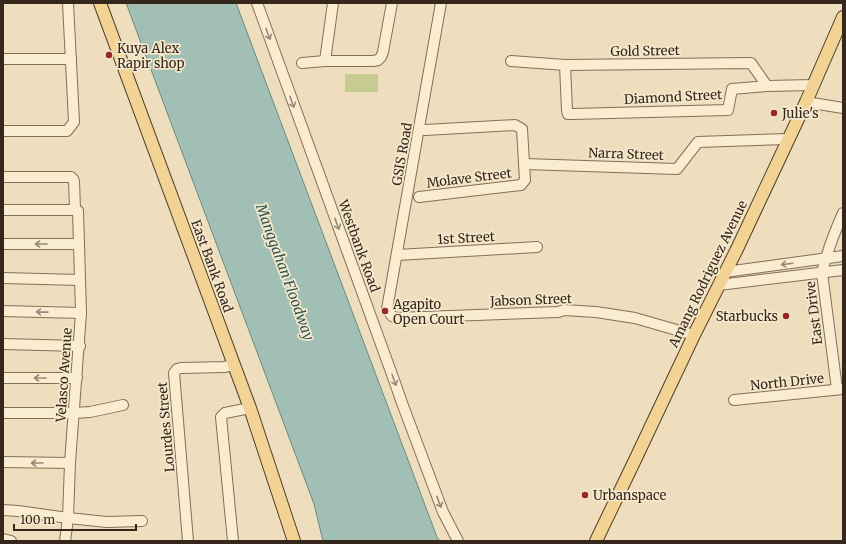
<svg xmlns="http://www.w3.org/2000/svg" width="846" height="544" font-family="Merriweather,serif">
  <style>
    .green { fill: #c6cb91 }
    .water { fill: #a1bfb5; stroke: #688c82 }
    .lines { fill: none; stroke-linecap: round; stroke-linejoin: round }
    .minor-casing { stroke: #856e56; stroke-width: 12 }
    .major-casing { stroke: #533d2b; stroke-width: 14 }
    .minor { stroke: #f9ecd0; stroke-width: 10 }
    .major { stroke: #f3d393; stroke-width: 12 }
    .oneway { stroke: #978a76 }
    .poi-dot { fill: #952629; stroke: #f5e8cc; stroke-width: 1.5 }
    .labels { text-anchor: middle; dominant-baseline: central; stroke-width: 3.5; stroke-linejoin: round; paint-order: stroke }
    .poi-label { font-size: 13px; fill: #35271b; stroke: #f5e8cc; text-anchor: start }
    .street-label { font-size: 13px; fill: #35271b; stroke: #f5e8cc }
    .water-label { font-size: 14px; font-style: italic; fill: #2a5551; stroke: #f5e8cc }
  </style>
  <rect width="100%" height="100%" fill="#eedebd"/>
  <!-- green -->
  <rect class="green" x="345" y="74" width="33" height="18"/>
  <!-- water -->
  <polygon class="water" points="126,3 236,3 437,537 440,541 323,541 314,504"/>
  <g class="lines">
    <defs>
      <g id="minor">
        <polyline points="257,3 394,380 402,403 443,512 458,541"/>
        <polyline points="3,59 71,59"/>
        <polyline points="325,61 333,3"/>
        <polyline points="511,61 565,65 751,63 767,86"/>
        <polyline points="302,63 325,61 373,61 378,60 381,57 383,52 392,3"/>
        <polyline points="565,65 567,110 568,114 572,114 728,110 732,89 767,86 813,85"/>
        <polyline points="806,102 843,108"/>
        <polyline points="3,131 67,131 74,122 68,3"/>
        <polyline points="524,164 677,169 698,142 787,139"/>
        <polyline points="3,177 71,177 73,179 74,181 75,210"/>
        <polyline points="419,197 521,185 525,180 522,129 515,125 425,130"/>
        <polyline points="3,210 75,210 78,211 81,313 70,463 68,518 65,541"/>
        <polyline points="3,244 79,244"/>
        <polyline points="397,255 537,247"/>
        <polyline points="725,272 843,256"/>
        <polyline points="3,278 80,280"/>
        <polyline points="719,285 843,270"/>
        <polyline points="387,309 392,316 396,318 558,312 564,310 596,312 635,318 694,335"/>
        <polyline points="387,309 441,3"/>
        <polyline points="3,311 81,313"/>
        <polyline points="3,344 80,346"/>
        <polyline points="3,378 77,378"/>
        <path d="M837,389L822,273C827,252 834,233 843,213"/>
        <polyline points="734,400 843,389"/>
        <polyline points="3,413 74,413 90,412 123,405"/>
        <polyline points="3,462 70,463"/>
        <polyline points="3,510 18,511 68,518 107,522 142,521"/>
        <polyline points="3,539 11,541"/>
        <polyline points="188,541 174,373 177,369 181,368 224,367 234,365"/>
        <polyline points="233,541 221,417 225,413 250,408"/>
      </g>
      <g id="major">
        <polyline points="100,3 250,408 294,541"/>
        <polyline points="596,541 635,460 694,335 737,249 806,102 843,17"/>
      </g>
    </defs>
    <!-- minor casing -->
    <use href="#minor" class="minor-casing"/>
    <!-- major casing -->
    <use href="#major" class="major-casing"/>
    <!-- minor -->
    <use href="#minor" class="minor"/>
    <!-- major -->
    <use href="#major" class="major"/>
  </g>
  <!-- one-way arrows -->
  <defs><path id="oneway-shaft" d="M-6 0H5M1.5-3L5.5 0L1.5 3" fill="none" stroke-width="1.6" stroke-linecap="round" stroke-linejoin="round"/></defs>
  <g class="oneway">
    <use href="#oneway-shaft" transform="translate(268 34) rotate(70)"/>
    <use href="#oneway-shaft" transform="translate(292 102) rotate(70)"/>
    <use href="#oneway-shaft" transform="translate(337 224) rotate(70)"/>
    <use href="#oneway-shaft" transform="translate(41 244) rotate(-180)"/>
    <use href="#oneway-shaft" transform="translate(787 264) rotate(173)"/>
    <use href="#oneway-shaft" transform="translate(42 312) rotate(-179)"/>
    <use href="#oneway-shaft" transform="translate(40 378) rotate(-180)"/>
    <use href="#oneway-shaft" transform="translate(394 380) rotate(71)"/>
    <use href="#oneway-shaft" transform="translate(37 463) rotate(-180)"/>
    <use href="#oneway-shaft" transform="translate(439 502) rotate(69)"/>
  </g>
  <!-- markers -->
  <g class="poi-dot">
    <circle cx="109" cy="55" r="4"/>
    <circle cx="774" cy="113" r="4"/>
    <circle cx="385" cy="311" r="4"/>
    <circle cx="786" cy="316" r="4"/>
    <circle cx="585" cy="495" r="4"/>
  </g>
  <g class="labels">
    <!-- poi labels -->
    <g class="poi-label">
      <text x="117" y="48">Kuya Alex<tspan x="117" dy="15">Rapir shop</tspan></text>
      <text x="782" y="113">Julie's</text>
      <text x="393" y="304">Agapito<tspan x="393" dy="15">Open Court</tspan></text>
      <text x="778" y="316" text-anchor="end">Starbucks</text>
      <text x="593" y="495">Urbanspace</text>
    </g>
    <!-- street labels -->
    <g class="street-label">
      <text transform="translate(645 51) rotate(-1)">Gold Street</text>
      <text transform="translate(673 97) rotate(-3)">Diamond Street</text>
      <text transform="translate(402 154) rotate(-80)">GSIS Road</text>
      <text transform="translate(626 154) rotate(2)">Narra Street</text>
      <text transform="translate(469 178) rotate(-7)">Molave Street</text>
      <text transform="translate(466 238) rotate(-3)">1st Street</text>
      <text transform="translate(359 246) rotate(70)">Westbank Road</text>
      <text transform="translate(212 266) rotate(70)">East Bank Road</text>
      <text transform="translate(708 274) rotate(-64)">Amang Rodriguez Avenue</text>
      <text transform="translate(531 300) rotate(-2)">Jabson Street</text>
      <text transform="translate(814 313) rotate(-97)">East Drive</text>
      <text transform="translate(64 375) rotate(-86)">Velasco Avenue</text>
      <text transform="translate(787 382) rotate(-6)">North Drive</text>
      <text transform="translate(166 427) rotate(-95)">Lourdes Street</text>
    </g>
    <!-- water labels -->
    <g class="water-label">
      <text transform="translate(285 272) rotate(70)">Manggahan Floodway</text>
    </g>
  </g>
  <!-- border -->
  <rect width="846" height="544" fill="none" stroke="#35271b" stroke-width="8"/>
  <!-- scale -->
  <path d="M14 524v6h122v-6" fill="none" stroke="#35271b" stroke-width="2"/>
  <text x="20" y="524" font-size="12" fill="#35271b" stroke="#f5e8cc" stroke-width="3" paint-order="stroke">100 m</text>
</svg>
